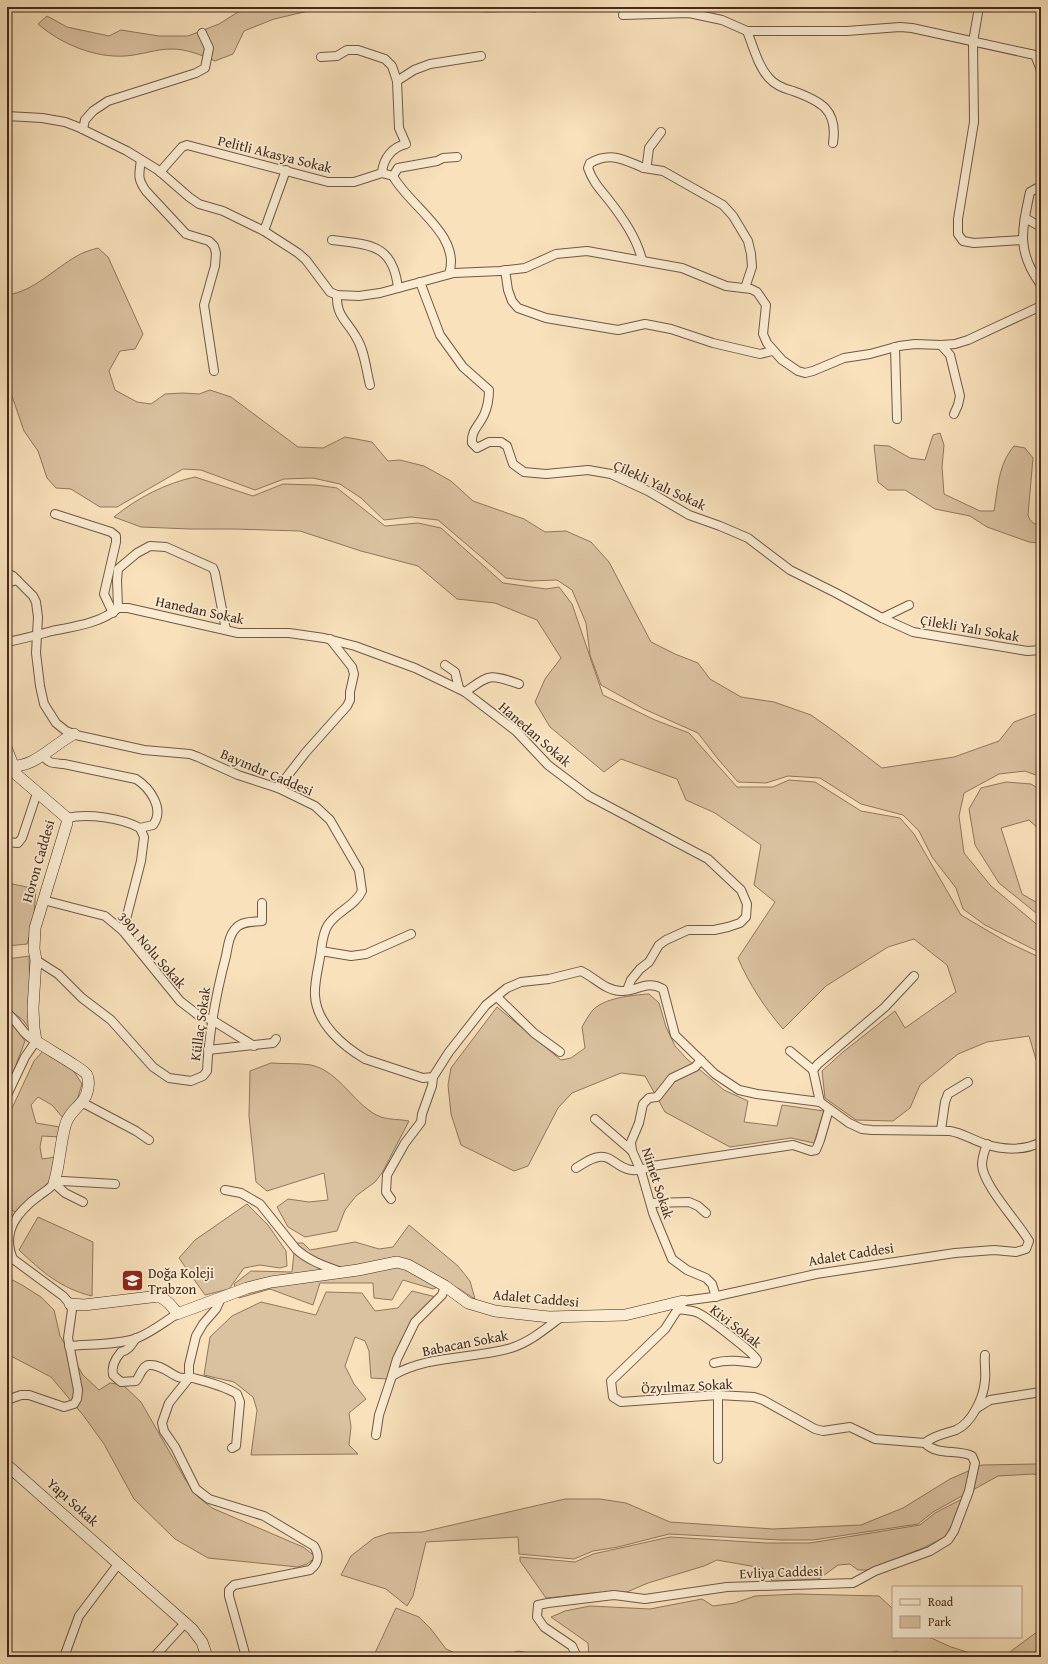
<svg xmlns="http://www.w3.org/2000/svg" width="1048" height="1664" font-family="'Gentium Book Plus',serif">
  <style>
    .green { fill: #dac2a0; stroke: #90765e }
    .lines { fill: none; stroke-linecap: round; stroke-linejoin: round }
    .street-casing { stroke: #725743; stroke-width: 10 }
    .secondary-casing { stroke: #45291b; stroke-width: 12 }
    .street { stroke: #faecd3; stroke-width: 8 }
    .secondary { stroke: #faecd3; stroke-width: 11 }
    .labels { text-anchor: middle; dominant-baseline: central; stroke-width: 3.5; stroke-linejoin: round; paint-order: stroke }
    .street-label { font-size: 14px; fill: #45291b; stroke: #faecd3 }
    .poi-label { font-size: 14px; fill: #45291b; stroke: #faecd3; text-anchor: start }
  </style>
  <rect width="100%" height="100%" fill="#f8e1bb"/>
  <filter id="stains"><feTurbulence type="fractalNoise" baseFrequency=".005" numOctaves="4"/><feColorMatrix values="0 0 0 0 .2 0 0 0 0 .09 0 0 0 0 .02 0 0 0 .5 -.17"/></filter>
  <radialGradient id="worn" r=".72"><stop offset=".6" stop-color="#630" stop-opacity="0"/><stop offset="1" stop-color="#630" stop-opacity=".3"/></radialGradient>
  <!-- green -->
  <g class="green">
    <path d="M251,7H326L274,19L244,31L233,54L215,61C201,55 187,49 171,49C156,49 141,55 125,56C95,58 61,44 38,24L47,16L67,27L109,36L121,30L159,36H188L219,24L238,12Z"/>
    <polygon points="439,7 538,7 536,12 518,11 486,12"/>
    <path d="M98,248L108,257L143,334L135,349L120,351L109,371L115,390L137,402L151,404L165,394L183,393L199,394L210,390L231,397L298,447L323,448L345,437L372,442L388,461L400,460L424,466L451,481L473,501L524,519L545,532L566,531L591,542L609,562L651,642L675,654L698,663L710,679L741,697L774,702L811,715L835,732L882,768L954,757L999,741L1014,722L1041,712V777L1025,771L999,774L964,793L959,816L964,853L991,886L1041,928V953L985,925L963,909L956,888L932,857L919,831L903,815L861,804L820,778L788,776L766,783L738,782L718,759L698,733L644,709L601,685L590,655L586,623L572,590L557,580L530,581L506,578L438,520L411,517L384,520L361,498L340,484L313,478L284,479L255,490L201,470L183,469L117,507H100L71,489L56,488L47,478L38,451L24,431L13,399L7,388V295C33,292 55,268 77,256C83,252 91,250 98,248Z"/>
    <path d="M940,433L944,445L942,467L944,494L980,511H994C998,488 998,465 1014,446L1025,448L1033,458L1028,515C1030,522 1034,524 1041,526V543L1029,542L987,527L970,516L935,509L905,490H888L878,482L874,445L889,446L910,458L925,460L933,435Z"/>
    <path d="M195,477L253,496L283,484L316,485L337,488L385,526L418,523L441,528L503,583L546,589L559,587L572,604L603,695L655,720L689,733L737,787H773L789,780L815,782L861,811L900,818L914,834L961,915L1007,942L1041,958V1064L1037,1063L1029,1036L987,1042L958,1054L920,1085L910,1108L893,1121L856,1120L825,1098L822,1071L843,1052L895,1011L905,1028L956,992L947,965L914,939L888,947L826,986L783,1029C765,1008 749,984 738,958L775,902L754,885L761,845L715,813L686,800L677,779L621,759L604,772L550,727L535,702L545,679L561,658L537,620L495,603L457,599L418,566L361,551L300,531L234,529H190L141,527L114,517C137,498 166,483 195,477Z"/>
    <polygon points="1006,782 1031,784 1041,790 1041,831 1029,820 1001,828 1022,894 1041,905 1041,917 999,883 975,845 969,809 981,788"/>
    <polygon points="8,883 36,889 33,926 27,944 7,946"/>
    <polygon points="29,956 31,1031 23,1020 7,1008 7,959"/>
    <path d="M649,994L659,1003L666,1027L675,1046L687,1059L724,1090L748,1101L744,1122L777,1126L782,1105L824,1111L814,1143L791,1138L730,1147L665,1112L645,1076L621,1073L572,1093L558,1108L528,1166L514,1171L461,1145L451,1114L448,1085L451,1068L497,1007L561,1060L571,1058L585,1048L582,1027C585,1022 588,1016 592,1011C603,998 632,995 649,994Z"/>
    <polygon points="7,1021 16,1029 25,1041 7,1089"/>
    <polygon points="44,1050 73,1070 82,1084 75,1106 63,1118 52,1105 38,1097 31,1105 36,1123 60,1127 60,1137 42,1136 40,1147 42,1159 56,1157 53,1177 20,1214 7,1208 7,1119 34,1061"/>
    <path d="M271,1063C284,1064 299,1063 311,1065C340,1071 356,1108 381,1117C389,1120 400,1119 409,1121L382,1173L375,1182L356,1196L345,1210L337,1231L305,1237L288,1227L277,1207L288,1199L309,1202L328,1200L324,1173L267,1191L256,1182L249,1116L250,1071Z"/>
    <polygon points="247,1204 268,1225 286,1251 287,1266 280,1268 260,1265 244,1268 229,1289 205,1295 179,1258 195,1240"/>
    <path d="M38,1217L93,1242L92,1296C62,1289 42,1272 19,1250Z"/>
    <path d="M409,1225L458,1266L470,1281L475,1299C458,1289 453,1280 433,1289L403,1280L392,1300L374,1298L373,1283H320L313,1305L270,1289L239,1298L234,1284L251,1271L292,1272L295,1243H303L310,1250L355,1242L379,1249L393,1247Z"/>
    <polygon points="7,1277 22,1285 41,1297 54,1310 60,1336 83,1375 99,1390 110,1383 123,1385 141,1402 185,1479 197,1496 212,1508 303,1547 316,1557 307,1564 298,1567 208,1558 175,1539 134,1499 104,1444 83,1415 51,1377 7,1354"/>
    <polygon points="412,1291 440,1298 401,1340 388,1379 371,1378 369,1351 365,1341 355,1337 345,1366 354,1384 366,1399 349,1413 351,1427 349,1445 358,1454 251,1455 257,1410 253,1397 234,1382 204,1375 210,1337 232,1316 261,1302 316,1315 326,1292 362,1293 375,1311 398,1308"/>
    <polygon points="1036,1464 1041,1465 1041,1476 1033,1474 998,1476 933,1512 918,1524 813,1540 781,1540 669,1534 618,1547 593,1551 574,1559 519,1554 518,1537 426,1542 413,1596 407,1606 386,1589 341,1575 351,1556 374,1538 389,1533 422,1532 565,1499 600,1499 626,1503 670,1522 773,1529 861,1525 903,1508 950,1479 982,1465"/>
    <polygon points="962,1499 953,1523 945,1537 923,1548 868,1570 858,1570 850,1564 838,1565 819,1579 772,1581 769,1574 762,1568 717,1560 704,1566 648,1583 627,1592 593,1593 546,1598 520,1561 520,1557 575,1562 593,1554 670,1537 766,1543 810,1543 920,1525 935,1513"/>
    <polygon points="798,1594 879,1596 893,1609 893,1637 929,1637 951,1647 983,1657 907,1657 896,1651 882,1657 589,1657 588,1643 551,1617 565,1611 590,1606 650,1609 702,1599 713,1606 735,1603 755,1596"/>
    <polygon points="396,1608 419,1617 431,1629 446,1649 464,1657 370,1657 374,1655"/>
    <polygon points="1041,1629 1041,1657 1003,1657"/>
    <polygon points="518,1651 546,1656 548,1657 499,1657"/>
  </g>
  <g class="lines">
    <defs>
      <g id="street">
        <polyline points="979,7 973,42 974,122 958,219 958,234 963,241 974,243 1022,240"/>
        <polyline points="623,15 689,13 722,20 747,31 847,31 900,27 912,28 1035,55 1041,70"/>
        <path d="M747,31C753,46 758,66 769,78C775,85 785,89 793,91C821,101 838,110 833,143"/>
        <path d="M321,57L337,56L347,50H358L385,59L392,66L397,81L399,128L406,144C392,147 383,159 382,173"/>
        <polyline points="397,81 414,70 430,64 481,56"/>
        <polyline points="7,116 42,118 65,122 78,127 127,151 158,170 189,197 199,204 223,211 264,231 298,253 306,260 330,292 337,295 359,296 380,293 454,273 500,271 525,268 556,254 587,251 682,268 726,286 751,289 757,292 766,305 763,334 767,343 782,360 798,371 805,373 813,371 844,358 870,354 899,346 915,344 941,345 955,344 968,340 1041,306"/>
        <polyline points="83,129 85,120 93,111 108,101 196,73 205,68 209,48 202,33"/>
        <path d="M141,160C139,175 137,178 146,191L186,234L209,241L214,246L216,253L215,266L204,305L214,371"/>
        <polyline points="644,168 663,171 723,205 733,216 748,241 751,254 752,267 745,288"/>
        <polyline points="160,172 182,147 187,145 328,182 354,182 382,173 393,176"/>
        <path d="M1041,186L1030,192C1022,230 1016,251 1041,285"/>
        <polyline points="1025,218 1041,227"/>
        <polyline points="264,231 286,170"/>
        <path d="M332,240C369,245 393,243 398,288"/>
        <path d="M642,260C637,238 622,217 608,199C599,188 593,182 588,168L590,163C611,151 624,160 644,168L647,164L649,148L661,132"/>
        <polyline points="505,270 508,290 512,301 518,308 546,318 618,330 645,324 671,329 713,343 760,354 772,351"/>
        <path d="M449,274C462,235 409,206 393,176L398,168L437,161L443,158L457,157"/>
        <path d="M420,282L440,335L463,367L489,390C489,399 488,406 484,415C479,426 471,430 472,443L477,448L489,442H501L507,446L513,464L524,472L546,474L588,470L611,474L648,491L689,515L720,526L748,538L790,570L836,593L882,618L913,632L1027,651L1041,650"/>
        <path d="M337,295C336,316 347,321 356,337C365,351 366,370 370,385"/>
        <polyline points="941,345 950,355 960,396 958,405 954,414"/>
        <polyline points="895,347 897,419"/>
        <polyline points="55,514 111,532 116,536 116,542 104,594 113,613"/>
        <path d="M7,573L13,576L33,596L36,602L38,617L36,653L40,686L44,704L56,723L66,731L76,735L144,750L190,754L198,757L238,775L278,788L315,806L330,820L359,870L362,891C355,906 337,911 328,925C322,934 322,946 320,957C318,969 314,984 315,996C317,1024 343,1046 365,1059L423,1078L433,1077"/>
        <polyline points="7,583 17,580"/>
        <polyline points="118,608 128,608 238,633 289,633 324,638 355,646 415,668 465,692 516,731 548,765 589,796 708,859 741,890 747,904 746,917 740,923 728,927 714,930 688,930 666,940 659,945 649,962 640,969 631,980 627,990"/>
        <polyline points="882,618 909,605"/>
        <path d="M7,642C23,639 37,635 52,631C72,627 102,623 118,608L117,580L118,569L137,553L150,546L166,547L213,568L215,573L226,630"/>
        <polyline points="445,665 455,672 459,688"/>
        <path d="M465,692C490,675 488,673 519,684"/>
        <path d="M43,755C48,764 54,763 64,764L136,779C150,788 165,809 153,825L140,828"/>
        <polyline points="278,788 306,752 347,706 350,700 350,692 354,674 352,667 330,639"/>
        <path d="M67,818C87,813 122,818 140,828"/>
        <polyline points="7,842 18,843 22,838 37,793"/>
        <polyline points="43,900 105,916 123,931 180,1001 198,1015 212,1020 254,1046"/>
        <polyline points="123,931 141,861 144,837 140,828"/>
        <polyline points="321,951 351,956 366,954 411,934"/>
        <path d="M36,960L58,974L82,998L111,1020L153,1067L169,1078L191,1081L203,1076L207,1071C209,1031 216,994 226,956C228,946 229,935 236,928C242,921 253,922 262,921V903"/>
        <polyline points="497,997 534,1033 560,1052"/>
        <path d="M7,1013C18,1021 24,1037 36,1041L25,1057L7,1095"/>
        <polyline points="208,1050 273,1043 276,1039"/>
        <polyline points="790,1051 813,1070"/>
        <polyline points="701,1060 695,1067 672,1078 657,1097 649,1098 643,1104 639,1123 631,1142 632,1151 641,1171 653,1213 672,1259 687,1270 706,1278 712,1284 716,1297"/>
        <polyline points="820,1102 813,1070 818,1064 885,1007 914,976"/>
        <polyline points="80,1103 87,1105 136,1131 149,1140"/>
        <polyline points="595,1119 632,1151"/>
        <polyline points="941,1130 945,1102 948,1094 968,1082"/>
        <path d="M576,1168C583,1164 590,1158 599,1157C616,1154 620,1180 652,1166L793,1145L811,1151L816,1150L820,1140L829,1109"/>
        <polyline points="54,1183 63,1181 115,1184"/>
        <polyline points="54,1183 65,1193 83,1202"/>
        <path d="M225,1190L241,1193L260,1204L296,1249C309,1261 325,1266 341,1272"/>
        <path d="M391,1199L386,1192L387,1175L405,1143L421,1122L422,1114L432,1086L433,1077L449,1052L486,1005L507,988L521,982L549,979L581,971C594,977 606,991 621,991C637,992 646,979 663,989L675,1035L715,1074L739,1090L757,1094L820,1102L849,1123L862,1129L872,1130L950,1131C962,1133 973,1140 985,1144C1003,1150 1024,1151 1041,1142"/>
        <polyline points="651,1203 689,1202 698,1206 706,1213"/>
        <path d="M221,1298L216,1309L203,1324L196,1336L189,1365V1378L169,1403L162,1423L164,1431L175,1447L196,1489L209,1499L264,1516L314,1546C320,1556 319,1563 310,1570L234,1585L229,1590V1596L246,1657"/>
        <path d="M677,1309C683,1310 690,1310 696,1312C705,1315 754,1353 757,1360L755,1363C741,1361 727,1359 714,1363"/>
        <path d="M136,1338C131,1345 129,1350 121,1352C115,1359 111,1366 113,1375L121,1382L136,1381C140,1376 142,1366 149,1365C160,1364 169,1373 178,1377C182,1379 189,1377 193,1378C208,1382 224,1386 237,1394L240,1402L236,1446L232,1448"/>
        <path d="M69,1346C90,1344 118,1345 137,1338C152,1332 164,1322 177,1314"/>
        <polyline points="392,1376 397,1359 415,1322 442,1295 445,1286"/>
        <path d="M7,1400L21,1395H29L64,1407L74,1404L77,1399L78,1390L68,1338L72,1310L70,1304L63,1296L13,1259C1,1231 18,1211 40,1195C45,1191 50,1189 54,1183"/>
        <polyline points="977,1408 990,1400 1041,1392"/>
        <path d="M376,1435L379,1415L392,1376C427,1355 473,1359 511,1348C530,1342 545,1329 561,1317"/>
        <path d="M925,1443L875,1439L850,1427L823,1431L815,1429L763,1400L754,1397L718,1395L621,1402L613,1397L611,1381L665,1329L683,1301L713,1297L816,1274L955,1253L994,1250L1016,1252L1026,1249L1029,1241C1018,1222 983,1185 982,1165C982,1158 984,1152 987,1144"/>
        <path d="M925,1443C934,1435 945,1434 956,1430C972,1423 984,1397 985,1380C986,1371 984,1363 985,1355"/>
        <polyline points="718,1459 718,1395"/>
        <polyline points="64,1657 79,1616 119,1563"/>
        <polyline points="154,1657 185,1623"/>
        <path d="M577,1657L572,1646L544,1627L537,1617L538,1605L548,1603L614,1595L645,1599L727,1587L853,1583L875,1571L930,1551L948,1540L954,1531L969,1491L975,1463L972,1456C957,1449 937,1456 925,1443"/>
      </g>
      <g id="secondary">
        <path d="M7,750L17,775L67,818V823L35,928L34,949L36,960L33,1008L34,1028L36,1041C44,1047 85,1070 87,1075C90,1082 88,1093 84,1099C78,1108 70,1112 66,1123C60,1142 60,1164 54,1183"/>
        <path d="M8,766C34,769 52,745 74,734"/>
        <path d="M70,1304L84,1305L159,1296C167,1301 172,1305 177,1314L247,1288L271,1282L358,1270L397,1262L408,1265L445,1286L468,1303L495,1311L549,1317L625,1315L683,1301"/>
        <polyline points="7,1465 192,1629 202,1642 207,1657"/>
      </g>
    </defs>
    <!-- street casing -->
    <use href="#street" class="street-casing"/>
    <!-- secondary casing -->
    <use href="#secondary" class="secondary-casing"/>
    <!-- street -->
    <use href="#street" class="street"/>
    <!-- secondary -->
    <use href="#secondary" class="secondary"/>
  </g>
  <!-- icons -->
  <defs>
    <symbol id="school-square" viewBox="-11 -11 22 22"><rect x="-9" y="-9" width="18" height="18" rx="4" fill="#8f2418" stroke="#faecd3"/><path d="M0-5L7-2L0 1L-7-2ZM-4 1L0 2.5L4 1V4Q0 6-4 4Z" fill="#fff"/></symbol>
  </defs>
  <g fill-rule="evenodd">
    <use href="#school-square" x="120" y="1268" width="25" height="25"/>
  </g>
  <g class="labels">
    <!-- street labels -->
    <g class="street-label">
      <text transform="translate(275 154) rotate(14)">Pelitli Akasya Sokak</text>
      <text transform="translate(660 485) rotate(25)">Çilekli Yalı Sokak</text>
      <text transform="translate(200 610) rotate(12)">Hanedan Sokak</text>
      <text transform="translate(970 628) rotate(10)">Çilekli Yalı Sokak</text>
      <text transform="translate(535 734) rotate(41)">Hanedan Sokak</text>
      <text transform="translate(267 772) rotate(23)">Bayındır Caddesi</text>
      <text transform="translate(38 861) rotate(-74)">Horon Caddesi</text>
      <text transform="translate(152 950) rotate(49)">3901 Nolu Sokak</text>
      <text transform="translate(200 1024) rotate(-82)">Küllaç Sokak</text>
      <text transform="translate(658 1183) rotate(72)">Nimet Sokak</text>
      <text transform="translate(851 1254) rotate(-9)">Adalet Caddesi</text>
      <text transform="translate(536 1298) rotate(5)">Adalet Caddesi</text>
      <text transform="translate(736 1326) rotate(38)">Kivi Sokak</text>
      <text transform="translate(465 1343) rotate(-11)">Babacan Sokak</text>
      <text transform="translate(687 1386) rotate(-3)">Özyılmaz Sokak</text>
      <text transform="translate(73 1502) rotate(42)">Yapı Sokak</text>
      <text transform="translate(781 1572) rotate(-2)">Evliya Caddesi</text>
    </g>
    <!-- poi labels -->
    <g class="poi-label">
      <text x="148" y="1273">Doğa Koleji<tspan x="148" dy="16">Trabzon</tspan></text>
    </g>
  </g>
  <!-- margin -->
  <rect width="1048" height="1664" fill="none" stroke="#f8e1bb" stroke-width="24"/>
  <rect x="8" y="8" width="1032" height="1648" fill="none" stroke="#45291b" stroke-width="2"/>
  <rect x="12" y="12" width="1024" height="1640" fill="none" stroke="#45291b"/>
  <!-- legend -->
  <rect x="892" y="1586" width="130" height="52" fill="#faecd3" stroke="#b29e89"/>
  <rect x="900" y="1599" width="20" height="6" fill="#faecd3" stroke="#b29e89"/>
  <text x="928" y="1606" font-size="12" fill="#45291b">Road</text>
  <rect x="900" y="1616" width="20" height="12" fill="#dac2a0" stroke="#b29e89"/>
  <text x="928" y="1626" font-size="12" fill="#45291b">Park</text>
  <rect width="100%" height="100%" filter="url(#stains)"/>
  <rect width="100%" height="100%" fill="url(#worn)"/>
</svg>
